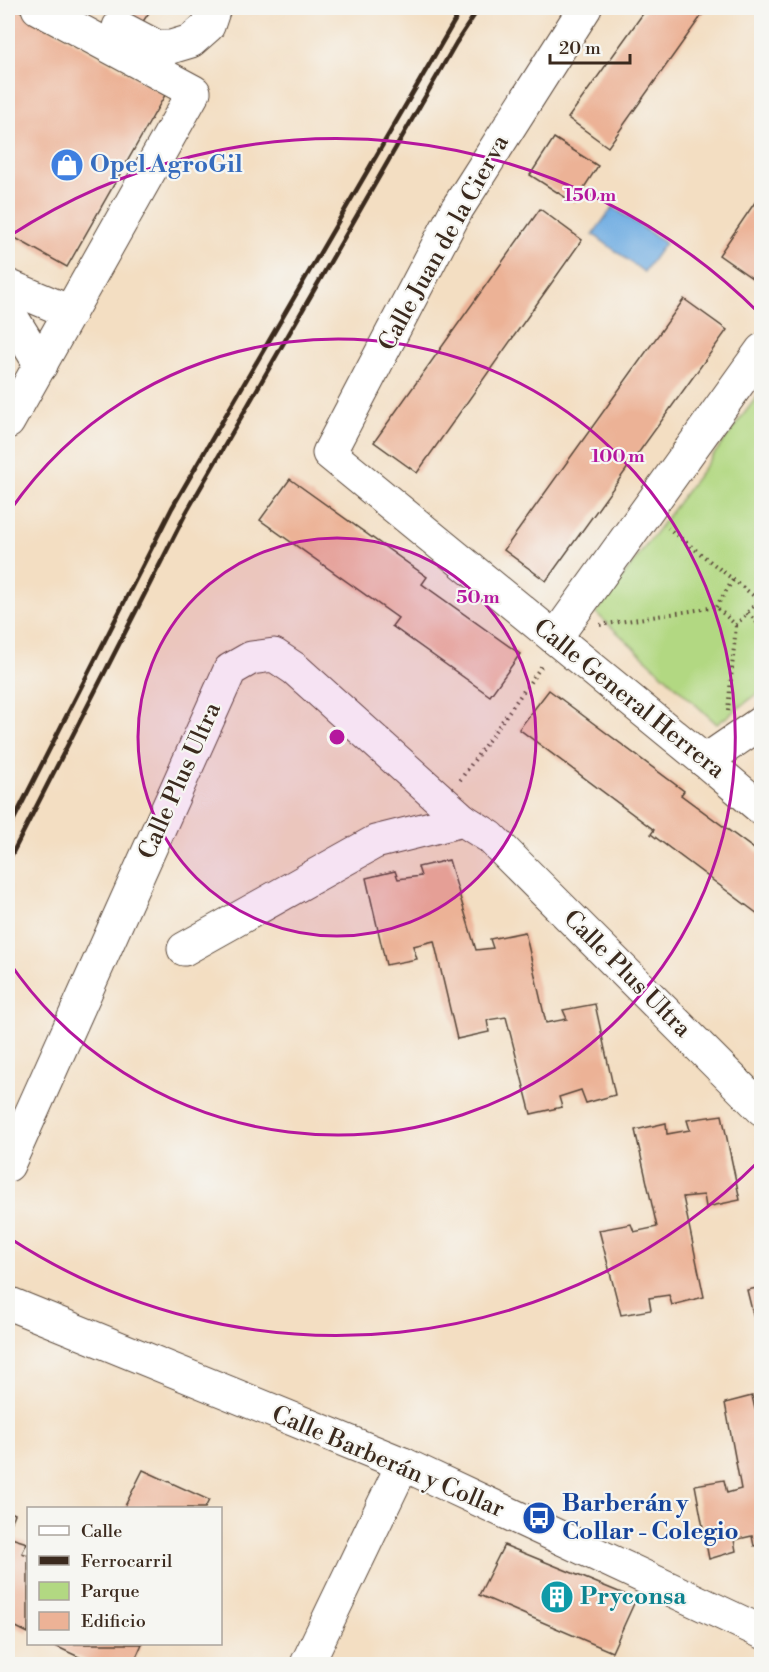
<svg xmlns="http://www.w3.org/2000/svg" width="769" height="1672" font-family="'Libre Bodoni',serif">
  <style>
    .green { fill: #b2d882; stroke: #768150; stroke-width: 1.5 }
    .water { fill: #71ade2; stroke: #566c80; stroke-width: 1.5 }
    .building { fill: #ecb296 }
    .lines { fill: none; stroke-linecap: round; stroke-linejoin: round }
    .minor-casing { stroke: #574537; stroke-width: 35 }
    .path { stroke: #574537; stroke-width: 4; stroke-dasharray: 1.5 4.5; stroke-linecap: butt }
    .minor { stroke: #fff; stroke-width: 33 }
    .rail { stroke: #3b2a1e; stroke-width: 4.5 }
    .ring { fill: none; stroke: #b5179e; stroke-width: 3 }
    .labels { text-anchor: middle; dominant-baseline: central; stroke-width: 4.5; stroke-linejoin: round; paint-order: stroke }
    .shop-label { font-size: 24px; font-weight: bold; fill: #366cbe; stroke: #f6f6f2; text-anchor: start }
    .street-label { font-size: 24px; fill: #3b2a1e; stroke: #f6f6f2 }
    .transit-label { font-size: 24px; font-weight: bold; fill: #164399; stroke: #f6f6f2; text-anchor: start }
    .culture-label { font-size: 24px; font-weight: bold; fill: #0d838f; stroke: #f6f6f2; text-anchor: start }
    .centre { fill: #b5179e; stroke: #f6f6f2; stroke-width: 3 }
    .ring-label { font-size: 18px; text-anchor: middle; font-weight: bold; fill: #b5179e; stroke: #f6f6f2; stroke-width: 4.5; stroke-linejoin: round; paint-order: stroke }
  </style>
  <rect width="100%" height="100%" fill="#f6f6f2"/>
  <filter id="ink" filterUnits="userSpaceOnUse"><feTurbulence type="fractalNoise" baseFrequency=".0167" numOctaves="2"/><feDisplacementMap in="SourceGraphic" scale="12" xChannelSelector="R" yChannelSelector="G"/><feConvolveMatrix kernelMatrix="1 2 1 2 8 2 1 2 1" color-interpolation-filters="sRGB"/></filter>
  <filter id="wash" filterUnits="userSpaceOnUse"><feTurbulence type="fractalNoise" baseFrequency=".008" numOctaves="4" result="noise"/><feDisplacementMap in="SourceGraphic" scale="24" xChannelSelector="R" yChannelSelector="G"/><feGaussianBlur stdDeviation="1.35" result="paint"/><feColorMatrix in="noise" values="0 0 0 0 0 0 0 0 0 0 0 0 0 0 0 0 0 1.4 0 .05"/><feComposite in="paint" operator="in"/></filter>
  <g filter="url(#wash)">
    <rect width="100%" height="100%" fill="#f3dec2"/>
    <!-- green -->
    <polygon class="green" points="761,391 761,691 717,724 596,613"/>
    <!-- water -->
    <polygon class="water" points="613,207 665,243 644,272 593,234"/>
    <g id="blocks">
      <!-- building -->
      <g class="building">
        <polygon points="8,8 15,8 165,95 67,267 8,234"/>
        <polygon points="107,8 152,8 140,26"/>
        <polygon points="647,8 707,8 608,147 568,118"/>
        <polygon points="554,138 598,166 574,203 530,175"/>
        <polygon points="762,192 762,285 719,255"/>
        <polygon points="540,209 582,240 417,473 374,442"/>
        <polygon points="684,299 727,330 546,581 504,550"/>
        <polygon points="290,479 427,577 422,584 520,654 490,696 392,626 398,618 260,520"/>
        <polygon points="549,690 684,791 681,795 762,855 762,917 651,834 654,830 519,729"/>
        <polygon points="449,860 476,950 493,948 490,939 525,932 546,1023 567,1019 563,1010 595,1004 615,1095 586,1103 581,1090 559,1097 562,1107 531,1114 506,1017 487,1020 489,1032 457,1039 434,941 413,946 417,959 386,965 366,878 395,871 398,879 421,876 418,867"/>
        <polygon points="722,1115 740,1200 706,1207 704,1195 683,1197 704,1297 672,1305 669,1295 649,1298 651,1310 621,1315 599,1230 631,1224 634,1232 657,1227 635,1130 666,1123 667,1134 690,1130 687,1120"/>
        <polygon points="762,1287 762,1347 761,1347 747,1290"/>
        <polygon points="752,1396 755,1409 762,1409 762,1545 754,1546 752,1536 734,1540 736,1551 709,1559 695,1485 724,1480 727,1493 741,1489 725,1403"/>
        <polygon points="143,1470 209,1500 205,1508 124,1508"/>
        <polygon points="8,1511 15,1514 8,1531"/>
        <polygon points="8,1537 27,1543 22,1553 28,1555 28,1633 8,1623"/>
        <polygon points="504,1545 636,1599 612,1652 479,1595"/>
        <polygon points="51,1644 142,1644 133,1664 94,1664"/>
      </g>
    </g>
  </g>
  <g filter="url(#ink)">
    <use href="#blocks" fill-opacity="0" stroke="#574537" stroke-width="1.5"/>
    <g class="lines">
      <defs>
        <g id="minor">
          <polyline points="585,8 457,209 329,453 705,761 762,809"/>
          <polyline points="119,27 157,47 171,47 191,41 208,26 214,8"/>
          <polyline points="8,286 70,312"/>
          <polyline points="8,311 41,365"/>
          <polyline points="8,422 194,92 38,8"/>
          <polyline points="555,638 762,350"/>
          <polyline points="705,761 762,722"/>
          <polyline points="184,949 375,842 463,820 490,837 762,1109"/>
          <polyline points="8,1165 230,670 251,658 274,655 295,669 463,820"/>
          <polyline points="8,1303 403,1464 762,1632"/>
          <polyline points="307,1664 403,1464"/>
        </g>
      </defs>
      <!-- minor casing -->
      <use href="#minor" class="minor-casing"/>
      <!-- path -->
      <g class="path">
        <polyline points="716,607 733,580"/>
        <polyline points="747,613 762,627"/>
        <polyline points="600,625 716,607 736,625 759,600 668,528"/>
        <polyline points="728,711 736,625"/>
        <polyline points="460,780 543,664"/>
      </g>
      <!-- minor -->
      <use href="#minor" class="minor"/>
      <!-- rail -->
      <g class="rail">
        <polyline points="8,831 172,508 462,8"/>
        <polyline points="8,862 186,513 456,43 479,8"/>
      </g>
    </g>
  </g>
  <!-- distance rings -->
  <circle cx="337" cy="737" r="199" fill="#b5179e" fill-opacity=".12"/>
  <g class="ring">
    <circle cx="337" cy="737" r="199"/>
    <path d="M9 512A398 398 0 1 1 9 962"/>
    <path d="M760 1160A598 598 0 0 1 11 1239M11 235A598 598 0 0 1 760 314"/>
  </g>
  <!-- icons -->
  <defs>
    <symbol id="shop-disc" viewBox="-11 -11 22 22"><circle r="9.5" fill="#3f7fe0" stroke="#f6f6f2"/><path d="M-5-2.5h2.3a2.7 3.5 0 0 1 5.4 0H5L5.5 6h-11ZM-1.5-2.5h3a1.5 2.3 0 0 0-3 0Z" fill="#fff"/></symbol>
    <symbol id="bus-disc" viewBox="-11 -11 22 22"><circle r="9.5" fill="#1a4fb4" stroke="#f6f6f2"/><path d="M-5-6H5V4H4V6H2V4H-2V6H-4V4H-5ZM-3.5-4V0h7V-4ZM-3.5 1.2v1.5H-2V1.2ZM2 1.2v1.5H3.5V1.2Z" fill="#fff"/></symbol>
    <symbol id="building-disc" viewBox="-11 -11 22 22"><circle r="9.5" fill="#0f9aa8" stroke="#f6f6f2"/><path d="M-4-6H4V6H1V3H-1V6H-4ZM-2.5-4.3h1.7v1.8h-1.7ZM.8-4.3h1.7v1.8H.8ZM-2.5-1h1.7V.8h-1.7ZM.8-1h1.7V.8H.8Z" fill="#fff"/></symbol>
  </defs>
  <g fill-rule="evenodd">
    <use href="#shop-disc" x="48" y="146" width="38" height="38"/>
    <use href="#bus-disc" x="520" y="1499" width="38" height="38"/>
    <use href="#building-disc" x="538" y="1578" width="38" height="38"/>
  </g>
  <g class="labels">
    <!-- shop labels -->
    <g class="shop-label">
      <text x="90" y="165">Opel AgroGil</text>
    </g>
    <!-- street labels -->
    <g class="street-label">
      <text transform="translate(444 243) rotate(-61)">Calle Juan de la Cierva</text>
      <text transform="translate(629 699) rotate(39)">Calle General Herrera</text>
      <text transform="translate(180 781) rotate(-66)">Calle Plus Ultra</text>
      <text transform="translate(627 974) rotate(45)">Calle Plus Ultra</text>
      <text transform="translate(388 1462) rotate(23)">Calle Barberán y Collar</text>
    </g>
    <!-- transit labels -->
    <g class="transit-label">
      <text x="562" y="1504">Barberán y<tspan x="562" dy="28">Collar - Colegio</tspan></text>
    </g>
    <!-- culture labels -->
    <g class="culture-label">
      <text x="580" y="1597">Pryconsa</text>
    </g>
  </g>
  <circle cx="337" cy="737" r="9" class="centre"/>
  <g class="ring-label">
    <text x="590" y="201">150 m</text>
    <text x="618" y="462">100 m</text>
    <text x="478" y="603">50 m</text>
  </g>
  <!-- margin -->
  <rect width="769" height="1672" fill="none" stroke="#f6f6f2" stroke-width="30"/>
  <!-- legend -->
  <rect x="27" y="1507" width="195" height="138" fill="#f6f6f2" stroke="#aba49d" stroke-width="1.5"/>
  <rect x="39" y="1526" width="30" height="9" fill="#ffffff" stroke="#aba49d" stroke-width="1.5"/>
  <text x="81" y="1537" font-size="18" fill="#3b2a1e">Calle</text>
  <rect x="39" y="1556" width="30" height="9" fill="#3b2a1e" stroke="#aba49d" stroke-width="1.5"/>
  <text x="81" y="1567" font-size="18" fill="#3b2a1e">Ferrocarril</text>
  <rect x="39" y="1582" width="30" height="18" fill="#b2d882" stroke="#aba49d" stroke-width="1.5"/>
  <text x="81" y="1597" font-size="18" fill="#3b2a1e">Parque</text>
  <rect x="39" y="1612" width="30" height="18" fill="#ecb296" stroke="#aba49d" stroke-width="1.5"/>
  <text x="81" y="1627" font-size="18" fill="#3b2a1e">Edificio</text>
  <!-- scale -->
  <path d="M550 54v9h80v-9" fill="none" stroke="#3b2a1e" stroke-width="3"/>
  <text x="559" y="54" font-size="18" fill="#3b2a1e" stroke="#f6f6f2" stroke-width="4.5" paint-order="stroke">20 m</text>
</svg>
